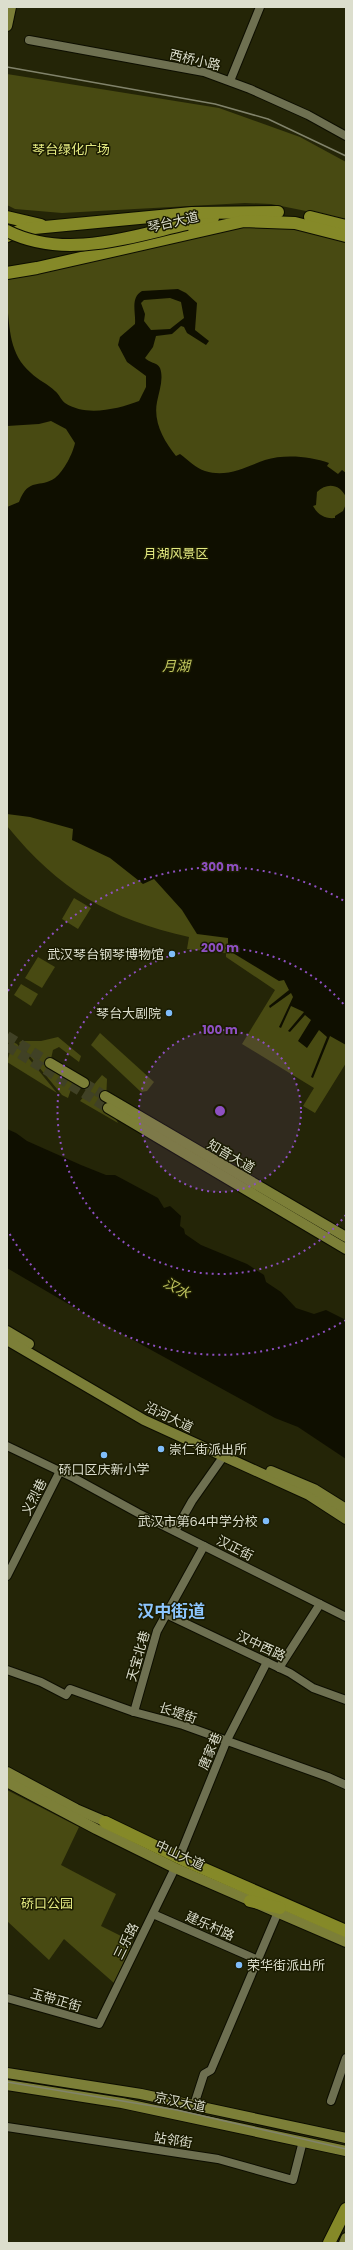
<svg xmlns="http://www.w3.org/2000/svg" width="353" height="2250" font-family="Poppins,'Noto Sans SC',sans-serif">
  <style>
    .green { fill: #484a12 }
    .water { fill: #0f0f00; fill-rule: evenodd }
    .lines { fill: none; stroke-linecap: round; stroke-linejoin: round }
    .major-tunnel { stroke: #404125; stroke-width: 10; stroke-dasharray: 10 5; stroke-linecap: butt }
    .minor-casing { stroke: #0d0e00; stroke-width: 10 }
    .major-casing { stroke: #0d0e00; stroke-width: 12 }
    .highway-casing { stroke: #0d0e00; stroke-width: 14 }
    .minor { stroke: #6e7051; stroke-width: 8 }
    .major { stroke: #7c7f38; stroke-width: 10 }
    .highway { stroke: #858928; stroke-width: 12 }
    .rail { stroke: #81836b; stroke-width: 1.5 }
    .highway-bridge-casing { stroke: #0d0e00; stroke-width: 14; stroke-linecap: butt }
    .highway-bridge { stroke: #858928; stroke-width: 12 }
    .ring { fill: none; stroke: #8e50c2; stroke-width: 2; stroke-dasharray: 2 4 }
    .poi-dot { fill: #7fbdfa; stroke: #1a1b01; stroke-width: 1.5 }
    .labels { text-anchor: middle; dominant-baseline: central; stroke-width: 3; stroke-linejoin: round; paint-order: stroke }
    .street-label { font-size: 13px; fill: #dcdecd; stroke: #1a1b01 }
    .park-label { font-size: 13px; fill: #e3e981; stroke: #1a1b01 }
    .poi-label { font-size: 13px; fill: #dcdecd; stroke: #1a1b01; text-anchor: end }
    .water-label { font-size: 14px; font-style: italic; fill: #c1c65f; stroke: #1a1b01 }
    .district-label { font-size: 17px; font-weight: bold; fill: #8dc6fe; stroke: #1a1b01 }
    .centre { fill: #8e50c2; stroke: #1a1b01; stroke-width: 2 }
    .ring-label { font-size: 12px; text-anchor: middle; font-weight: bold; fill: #8e50c2; stroke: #1a1b01; stroke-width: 3; stroke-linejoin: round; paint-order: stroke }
  </style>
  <rect width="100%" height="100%" fill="#242507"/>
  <!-- green -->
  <g class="green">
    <polygon points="7,74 219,108 300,137 346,162 346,219 271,204 245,203 62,213 15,209 7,205"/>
    <path d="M241,226L297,229L346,243V1063L315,1113L303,1106L314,1088L242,1044L275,990L226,957V953L187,949L189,937C109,919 59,890 7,826V280Z"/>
    <polygon points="74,898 91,908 78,929 62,919"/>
    <polygon points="38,957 55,967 42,988 25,978"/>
    <polygon points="21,984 38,994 31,1006 14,995"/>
    <polygon points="100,1033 154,1082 147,1091 141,1092 91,1045"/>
    <polygon points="58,1037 81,1056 79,1062 59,1047 53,1050 50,1063 74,1081 68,1098 62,1095 19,1043 21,1041 41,1041"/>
    <polygon points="13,1042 17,1044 57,1093 7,1062"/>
    <polygon points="102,1075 107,1079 106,1102 118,1123 80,1101"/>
    <polygon points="7,1790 79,1827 61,1865 116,1894 101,1926 133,1942 114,1983 64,1939 49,1960 7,1921"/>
  </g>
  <!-- water -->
  <g class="water">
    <path d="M178,289L186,293L197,303L195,330L209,341L206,345L187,333L184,327L181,326L172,334L156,336L153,347L145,358C149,363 157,362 160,368C164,379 159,391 157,402C153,422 164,441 176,456L180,454C188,460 196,468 205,471C227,478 245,467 265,460C284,454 310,456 329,463L327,466L338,474L342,470L346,473V497C340,484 327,482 317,492L316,505L313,506C318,515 325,519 335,518V516L343,511L346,504V1045L330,1036L313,1078L311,1077L327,1037L319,1030L307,1048L298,1041L311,1020L305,1015L290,1032L288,1031L304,1012L291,1006L281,1028L279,1027L293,997L291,993L270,1008L269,1006L289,990L284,980L279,981L228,950V938L197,934L182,910L154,879L143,884L110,858L72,840L73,829L30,817L7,814V507L19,502C29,476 40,489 55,478C64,471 73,453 75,443L66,429L51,421L39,424L7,426V303C10,329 9,354 31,373C38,380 48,384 55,391C59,394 61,400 65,403C86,417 118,409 139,401L146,387V376L127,362L118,345L120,337L135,324C136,312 130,298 142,291ZM170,298L181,302L184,318L170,329L151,330L144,321L145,314L141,303L144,300Z"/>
    <polygon points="7,1129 16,1133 27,1141 81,1165 106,1175 115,1175 158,1198 164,1208 170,1206 181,1216 180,1226 184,1229 185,1234 201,1245 247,1264 264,1275 266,1282 281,1292 296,1308 314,1314 326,1310 346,1320 346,1459 298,1427 275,1418 82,1312 7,1268"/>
  </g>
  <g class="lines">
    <!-- major-tunnel -->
    <g class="major-tunnel">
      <polyline points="7,1036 50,1063"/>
      <polyline points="7,1046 108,1108"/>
      <polyline points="84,1083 105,1096"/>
    </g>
    <defs>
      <g id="minor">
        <polyline points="29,40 204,72 250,89 308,115 346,136"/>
        <polyline points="230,81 260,7"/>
        <polyline points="7,1446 74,1478 138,1513 346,1617"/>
        <polyline points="175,1531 192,1501 223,1457"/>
        <polyline points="7,1576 60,1471"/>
        <polyline points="166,1614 290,1673 313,1688 346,1700"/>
        <polyline points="279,1668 320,1604"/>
        <polyline points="7,1670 41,1682 66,1695 70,1689 134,1712 183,1725 328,1777 346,1785"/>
        <polyline points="134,1712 157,1631 204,1546"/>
        <polyline points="181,1853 226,1742 267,1662"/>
        <polyline points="153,1914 258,1960"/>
        <polyline points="7,1998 99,2024 175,1868"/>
        <polyline points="331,2101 346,2058"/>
        <polyline points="194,2105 204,2074 211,2070 278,1912"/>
        <polyline points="7,2127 218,2159 293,2180 303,2141"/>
      </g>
      <g id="major">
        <polyline points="7,26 11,7"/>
        <polyline points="50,1063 84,1083"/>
        <polyline points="105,1096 346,1237"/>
        <polyline points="108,1108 346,1249"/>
        <polyline points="7,1331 29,1344"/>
        <polyline points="7,1340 144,1420 309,1495 346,1519"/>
        <polyline points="271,1471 314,1489 346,1509"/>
        <polyline points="7,1772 76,1809 111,1824"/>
        <polyline points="7,1782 96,1829 175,1868 346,1942"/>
        <polyline points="7,2073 141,2094 346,2138"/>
        <polyline points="7,2085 122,2103 346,2151"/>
        <polyline points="344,2243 346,2238"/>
      </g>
      <g id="highway">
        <polyline points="7,217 41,225"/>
        <polyline points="310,217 346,226"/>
        <polyline points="187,224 213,218"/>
        <polyline points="7,236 21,230 34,228 192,213 278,212"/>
        <polyline points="7,273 37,268 244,221 295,223 346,236"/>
        <polyline points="105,1822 186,1861 346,1931"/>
        <polyline points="250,1901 280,1908"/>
        <polyline points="329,2243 346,2209"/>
      </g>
    </defs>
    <!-- minor casing -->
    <use href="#minor" class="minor-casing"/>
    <!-- major casing -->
    <use href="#major" class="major-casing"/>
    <!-- highway casing -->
    <use href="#highway" class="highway-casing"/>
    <!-- minor -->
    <use href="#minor" class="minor"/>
    <!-- major -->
    <use href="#major" class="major"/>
    <!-- highway -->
    <use href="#highway" class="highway"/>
    <!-- rail -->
    <g class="rail">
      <polyline points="7,67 215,104 268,119 346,156"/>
      <polyline points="7,2082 177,2110 346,2149"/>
    </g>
    <defs>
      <path id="highway-bridge" d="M7,231C65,260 129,237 187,224"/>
    </defs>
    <!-- highway-bridge casing -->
    <use href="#highway-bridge" class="highway-bridge-casing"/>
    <!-- highway-bridge -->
    <use href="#highway-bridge" class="highway-bridge"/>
  </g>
  <!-- distance rings -->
  <circle cx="220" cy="1111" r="81" fill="#8e50c2" fill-opacity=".12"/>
  <g class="ring">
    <circle cx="220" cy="1111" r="81"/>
    <path d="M346 1215A163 163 0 1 1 346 1007"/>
    <path d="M346 1320A244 244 0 0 1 8 1231M8 991A244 244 0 0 1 346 902"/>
  </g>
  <!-- markers -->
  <g class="poi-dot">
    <circle cx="172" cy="954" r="4"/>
    <circle cx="169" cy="1013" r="4"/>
    <circle cx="161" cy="1449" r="4"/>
    <circle cx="104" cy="1455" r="4"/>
    <circle cx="266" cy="1521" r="4"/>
    <circle cx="239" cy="1965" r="4"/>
  </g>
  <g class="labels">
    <!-- street labels -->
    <g class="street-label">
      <text transform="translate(195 60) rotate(13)">西桥小路</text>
      <text transform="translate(173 222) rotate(-13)">琴台大道</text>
      <text transform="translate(231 1156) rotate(30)">知音大道</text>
      <text transform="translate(169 1417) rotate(26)">沿河大道</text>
      <text transform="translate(34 1497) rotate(-63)">义烈巷</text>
      <text transform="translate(235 1548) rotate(27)">汉正街</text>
      <text transform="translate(261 1646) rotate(25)">汉中西路</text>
      <text transform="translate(138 1656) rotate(-74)">天宝北巷</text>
      <text transform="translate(178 1713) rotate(18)">长堤街</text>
      <text transform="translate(210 1751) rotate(-67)">唐家巷</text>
      <text transform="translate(180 1855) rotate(25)">中山大道</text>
      <text transform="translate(210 1926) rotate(24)">建乐村路</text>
      <text transform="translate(126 1941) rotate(-64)">三乐路</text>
      <text transform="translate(56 2000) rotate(16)">玉带正街</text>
      <text transform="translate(180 2102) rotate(12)">京汉大道</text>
      <text transform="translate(173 2140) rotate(9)">站邻街</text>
    </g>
    <!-- park labels -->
    <g class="park-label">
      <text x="71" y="149">琴台绿化广场</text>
      <text x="176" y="553">月湖风景区</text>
      <text x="47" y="1903">硚口公园</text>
    </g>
    <!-- poi labels -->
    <g class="poi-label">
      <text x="164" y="954">武汉琴台钢琴博物馆</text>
      <text x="161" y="1013">琴台大剧院</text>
      <text x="169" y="1449" text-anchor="start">崇仁街派出所</text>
      <text x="104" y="1469" text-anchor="middle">硚口区庆新小学</text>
      <text x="258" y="1521">武汉市第64中学分校</text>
      <text x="247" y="1965" text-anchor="start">荣华街派出所</text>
    </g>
    <!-- water labels -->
    <g class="water-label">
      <text x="176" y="666">月湖</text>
      <text transform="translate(177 1288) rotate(29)">汉水</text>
    </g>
    <!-- district labels -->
    <g class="district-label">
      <text x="171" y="1611">汉中街道</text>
    </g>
  </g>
  <circle cx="220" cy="1111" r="6" class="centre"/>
  <g class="ring-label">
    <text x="220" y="871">300 m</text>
    <text x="220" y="952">200 m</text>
    <text x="220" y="1034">100 m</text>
  </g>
  <!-- border -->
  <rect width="353" height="2250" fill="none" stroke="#dcdecd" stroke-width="16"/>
</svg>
